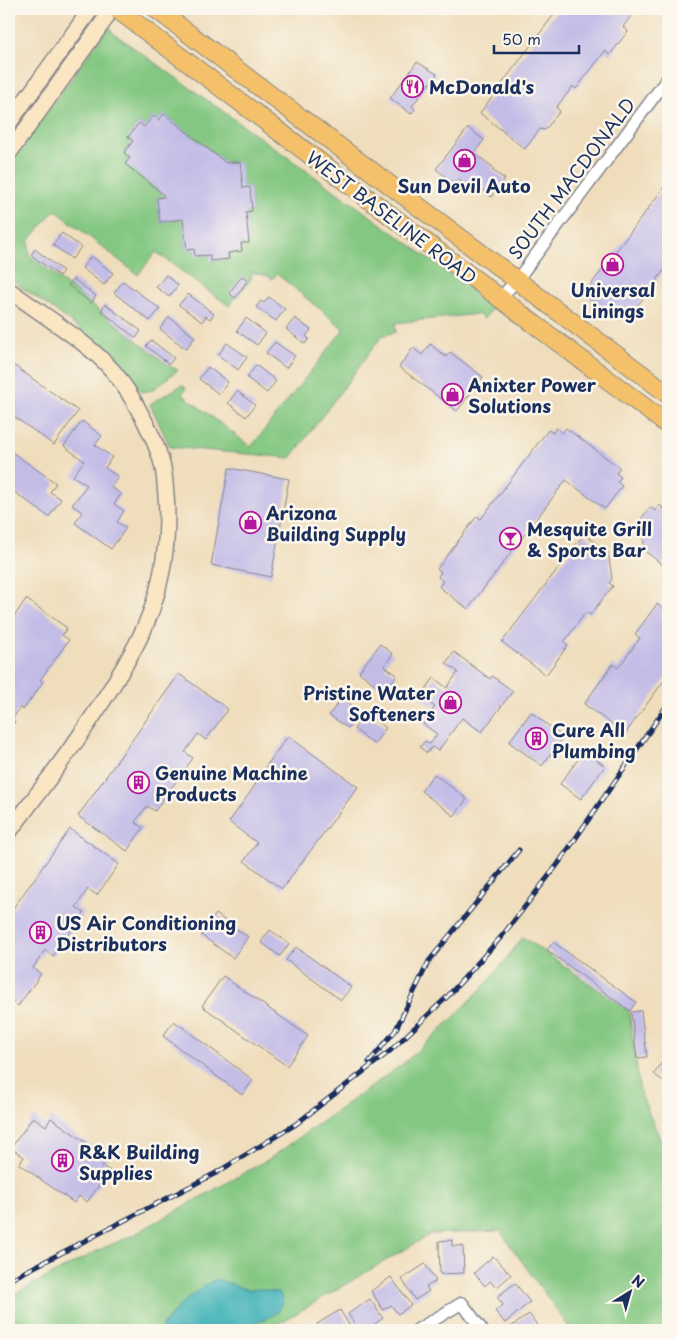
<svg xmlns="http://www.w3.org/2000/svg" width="677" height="1339" font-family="'Playpen Sans',sans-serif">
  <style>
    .green { fill: #83c781; stroke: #4f7b70; fill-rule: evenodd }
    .water { fill: #42b3b9; stroke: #2e718c }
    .building { fill: #c3bce7 }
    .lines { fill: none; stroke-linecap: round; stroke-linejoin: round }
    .street-casing { stroke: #85868c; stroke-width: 14 }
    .secondary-casing { stroke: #85868c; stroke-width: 18 }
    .primary-casing { stroke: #85868c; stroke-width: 20 }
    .street { stroke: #fff; stroke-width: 11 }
    .secondary { stroke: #fbe6c3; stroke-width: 15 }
    .primary { stroke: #f4c16a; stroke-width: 18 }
    .rail-casing { stroke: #1b2f5e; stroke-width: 5 }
    .rail { stroke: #fbf7ec; stroke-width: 3; stroke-dasharray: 9; stroke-linecap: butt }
    .labels { text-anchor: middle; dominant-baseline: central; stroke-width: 5; stroke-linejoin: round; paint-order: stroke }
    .poi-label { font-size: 18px; font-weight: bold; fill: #1b2f5e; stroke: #fbf7ec; text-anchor: start }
    .street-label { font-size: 18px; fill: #1b2f5e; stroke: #fbf7ec }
  </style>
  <rect width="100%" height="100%" fill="#fbf7ec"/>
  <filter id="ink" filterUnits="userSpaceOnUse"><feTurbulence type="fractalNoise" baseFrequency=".02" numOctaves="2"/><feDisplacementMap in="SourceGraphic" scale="10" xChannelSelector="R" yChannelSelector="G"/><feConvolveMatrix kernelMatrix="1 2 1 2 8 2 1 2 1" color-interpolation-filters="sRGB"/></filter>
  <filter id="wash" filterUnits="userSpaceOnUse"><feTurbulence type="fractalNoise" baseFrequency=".0096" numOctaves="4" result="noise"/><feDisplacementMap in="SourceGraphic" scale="20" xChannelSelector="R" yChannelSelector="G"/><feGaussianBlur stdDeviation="1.12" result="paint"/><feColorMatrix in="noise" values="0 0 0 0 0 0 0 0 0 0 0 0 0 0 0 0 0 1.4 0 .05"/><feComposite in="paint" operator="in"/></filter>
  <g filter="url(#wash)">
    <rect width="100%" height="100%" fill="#efddbb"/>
    <!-- green -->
    <g class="green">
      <path d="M109,26L113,33L408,243L493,307L484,319L478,314L395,323L396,332L382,336L291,458L170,447L150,404L182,385L186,388L182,394L251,447L344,329L277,274L272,279L268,276L252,272L251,279L229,306L156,252L138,275L55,210L29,241V255L168,365L178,370L152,390L141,392L83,331L9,278V165ZM164,114L226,163L239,162L243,188L250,187L252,211L246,212L249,242L241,243L242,251L228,253L229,259L211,261L210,255L195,256L194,249L187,250L183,219L160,222L157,198L164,197L163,194L125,164L130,158L124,152L133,141L128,137L139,123L144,127L153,116L159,120Z"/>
      <polygon points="523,937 629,1011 640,1092 668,1158 668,1330 571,1330 500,1231 431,1234 268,1330 9,1330 9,1297 103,1248 133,1235 269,1159 404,1063 453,1018 489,981"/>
    </g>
    <!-- water -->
    <path class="water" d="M216,1279L248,1290L261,1289L280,1293L283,1303L278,1312L269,1317L234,1330H159C174,1310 193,1291 216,1279Z"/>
    <g id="blocks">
      <!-- building -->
      <g class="building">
        <polygon points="558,9 636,9 623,27 628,31 610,55 605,51 576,89 573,86 556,108 560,111 545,130 540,129 525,149 480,113"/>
        <polygon points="417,62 437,74 412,106 415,109 411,114 390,98"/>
        <polygon points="164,114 226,163 240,162 243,188 250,187 252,211 246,212 249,243 241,243 242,251 228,253 229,259 210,261 210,255 195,256 194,249 187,250 183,219 160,222 157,198 164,197 163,194 125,164 130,158 124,153 133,141 128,137 139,123 144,127 153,116 159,120"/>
        <polygon points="468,128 484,140 474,153 494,168 492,170 505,179 491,197 483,190 480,193 477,191 476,193 458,179 454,183 436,169"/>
        <polygon points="668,182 668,265 628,318 618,319 584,294"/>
        <polygon points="62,233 81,247 72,259 53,245"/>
        <polygon points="35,249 63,271 59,276 31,255"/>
        <polygon points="91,256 113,273 104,285 82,268"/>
        <polygon points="166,275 178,285 169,297 156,287"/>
        <polygon points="242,276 248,280 235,298 229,293"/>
        <polygon points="73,279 96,296 91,303 68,285"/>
        <polygon points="123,281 160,309 150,321 114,293"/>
        <polygon points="188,294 214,314 210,319 206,316 202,322 179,305"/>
        <polygon points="269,297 285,309 276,321 256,307 261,301 264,303"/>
        <polygon points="105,304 141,331 136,338 101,311"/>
        <polygon points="169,317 195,337 186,349 160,329"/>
        <polygon points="246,318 266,333 257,345 237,331"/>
        <polygon points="295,318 311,330 306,336 309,339 305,344 286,329"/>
        <polygon points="151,340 174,358 169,364 146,346"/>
        <polygon points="275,342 295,356 286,368 266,353"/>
        <polygon points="227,343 247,357 238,370 218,355"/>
        <polygon points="430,344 446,357 450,352 483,377 457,411 399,367 413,348 422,355"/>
        <polygon points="9,362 78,411 54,445 9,413"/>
        <polygon points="256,365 276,381 267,393 247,378"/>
        <polygon points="208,367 228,382 219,394 199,379"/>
        <polygon points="237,391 255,405 246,417 228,403"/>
        <polygon points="82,421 102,436 95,445 112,457 105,468 118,477 111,487 121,494 114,504 124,511 117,522 126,528 111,549 75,523 82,512 72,505 87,485 73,476 84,461 64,446"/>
        <polygon points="556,428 562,433 566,428 620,468 616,473 621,477 617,482 622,486 605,509 566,480 468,609 439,587 443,581 438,577 441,572 437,569 477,516 481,519 548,430 553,433"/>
        <polygon points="9,450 56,483 50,492 61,499 49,517 9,488"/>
        <polygon points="229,468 289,479 271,577 211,565"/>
        <polygon points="668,503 668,569 645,551 641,519 650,507 655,511 659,505 664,509"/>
        <polygon points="584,534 608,552 612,579 609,583 613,586 590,615 586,612 564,642 568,645 546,675 502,642"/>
        <polygon points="26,599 67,628 62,635 69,640 40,680 43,682 23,710 20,707 12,720 15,722 9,730 9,624"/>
        <polygon points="657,604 668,612 668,675 625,734 584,704 613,664 618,668 640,638 635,634"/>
        <polygon points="380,644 393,654 384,666 397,675 385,692 359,672"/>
        <polygon points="454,652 490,679 492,676 513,691 482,732 462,718 438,751 432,747 427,753 420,747 425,741 430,744 437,734 423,724 435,707 420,697 434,678 447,688 458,672 446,663"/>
        <polygon points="179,674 228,709 206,740 198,734 185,752 193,758 155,811 147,806 135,822 143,828 127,851 78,816"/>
        <polygon points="342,698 361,712 348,728 329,715"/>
        <polygon points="366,712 386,728 374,744 354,729"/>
        <polygon points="531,712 563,737 542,766 509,742"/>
        <polygon points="288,736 358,787 282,889 244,861 257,843 229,822 256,784 254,783"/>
        <polygon points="584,751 605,766 581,799 560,784"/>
        <polygon points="434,774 467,799 454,816 421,791"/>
        <polygon points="70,829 119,864 97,895 88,889 76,907 84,913 53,956 45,950 33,968 41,974 18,1006 9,999 9,914"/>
        <polygon points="216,914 248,937 233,958 201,935"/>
        <polygon points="270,930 289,944 280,956 261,942"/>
        <polygon points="553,942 636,1002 630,1011 547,950"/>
        <polygon points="296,947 351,987 341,1000 286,960"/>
        <polygon points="223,976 308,1036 287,1066 202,1006"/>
        <polygon points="641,1011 647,1057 637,1058 631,1012"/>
        <polygon points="174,1021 253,1080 242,1095 163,1036"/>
        <polygon points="668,1054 668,1085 654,1074"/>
        <polygon points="33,1117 46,1126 51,1118 108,1158 102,1166 110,1171 87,1202 79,1196 74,1203 19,1164 24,1157 11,1148"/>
        <polygon points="452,1240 452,1246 463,1246 464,1273 440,1274 439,1241"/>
        <polygon points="493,1256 511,1275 496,1288 490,1281 485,1286 474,1273"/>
        <polygon points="425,1264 436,1281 426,1287 429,1291 415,1300 402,1279"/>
        <polygon points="391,1277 411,1305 398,1314 391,1305 383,1310 371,1291"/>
        <polygon points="515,1283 530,1302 505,1323 495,1311 503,1305 497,1297"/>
        <polygon points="370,1299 383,1318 367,1330 359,1330 348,1314"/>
        <polygon points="340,1310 352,1330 320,1330 317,1324"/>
        <polygon points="529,1314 541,1330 509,1330 508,1329"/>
      </g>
    </g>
  </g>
  <g filter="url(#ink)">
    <use href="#blocks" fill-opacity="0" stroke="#85868c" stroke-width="1"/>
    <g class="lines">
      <defs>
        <g id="street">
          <polyline points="500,298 517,280 668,78"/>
          <polyline points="417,1330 462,1303 482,1330"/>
        </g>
        <g id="secondary">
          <polyline points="9,123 91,9"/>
          <polyline points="9,153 106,18 106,9"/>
          <path d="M9,290C41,314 88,342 113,371C132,394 157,440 163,468C165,477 165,486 166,495C170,545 161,599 136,645C101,711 54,772 9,832"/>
        </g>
        <g id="primary">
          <polyline points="117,9 668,425"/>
          <polyline points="156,9 668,394"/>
        </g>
      </defs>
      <!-- street casing -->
      <use href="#street" class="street-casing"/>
      <!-- secondary casing -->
      <use href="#secondary" class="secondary-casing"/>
      <!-- primary casing -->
      <use href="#primary" class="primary-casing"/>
      <!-- street -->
      <use href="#street" class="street"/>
      <!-- secondary -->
      <use href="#secondary" class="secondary"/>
      <!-- primary -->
      <use href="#primary" class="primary"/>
      <defs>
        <g id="rail">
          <polyline points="369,1062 395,1031 429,961 519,850"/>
          <polyline points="9,1280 216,1173 296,1124 390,1051 448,996 502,936 558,864 668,704"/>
        </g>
      </defs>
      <!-- rail casing -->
      <use href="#rail" class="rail-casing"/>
      <!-- rail -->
      <use href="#rail" class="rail"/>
    </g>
  </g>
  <!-- icons -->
  <defs>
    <symbol id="restaurant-ring" viewBox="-11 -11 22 22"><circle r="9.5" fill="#fbf7ec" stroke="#b5179e" stroke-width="1.5"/><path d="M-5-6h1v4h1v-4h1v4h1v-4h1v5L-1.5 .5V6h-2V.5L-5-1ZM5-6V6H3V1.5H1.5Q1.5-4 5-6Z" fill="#b5179e"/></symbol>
    <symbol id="shop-ring" viewBox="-11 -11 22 22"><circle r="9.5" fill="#fbf7ec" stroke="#b5179e" stroke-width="1.5"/><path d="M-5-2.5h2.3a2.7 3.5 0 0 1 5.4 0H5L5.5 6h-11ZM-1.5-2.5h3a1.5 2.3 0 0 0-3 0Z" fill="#b5179e"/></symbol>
    <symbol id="bar-ring" viewBox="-11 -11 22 22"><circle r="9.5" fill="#fbf7ec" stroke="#b5179e" stroke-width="1.5"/><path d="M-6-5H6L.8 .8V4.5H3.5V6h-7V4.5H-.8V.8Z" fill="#b5179e"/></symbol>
    <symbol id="building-ring" viewBox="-11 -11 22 22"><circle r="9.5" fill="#fbf7ec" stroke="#b5179e" stroke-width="1.5"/><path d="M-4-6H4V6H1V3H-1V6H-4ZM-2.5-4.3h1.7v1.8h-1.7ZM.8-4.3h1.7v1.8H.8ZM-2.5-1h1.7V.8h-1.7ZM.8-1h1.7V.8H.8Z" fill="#b5179e"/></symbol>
  </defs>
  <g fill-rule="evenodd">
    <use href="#restaurant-ring" x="400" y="74" width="25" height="25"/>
    <use href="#shop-ring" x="452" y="148" width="25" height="25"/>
    <use href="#shop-ring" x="600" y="252" width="25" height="25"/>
    <use href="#shop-ring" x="440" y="382" width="25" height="25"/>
    <use href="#shop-ring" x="238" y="510" width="25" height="25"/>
    <use href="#bar-ring" x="498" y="526" width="25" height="25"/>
    <use href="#shop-ring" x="438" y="690" width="25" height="25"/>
    <use href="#building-ring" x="524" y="726" width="25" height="25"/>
    <use href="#building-ring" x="126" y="770" width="25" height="25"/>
    <use href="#building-ring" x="28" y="920" width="25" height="25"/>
    <use href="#building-ring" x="50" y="1148" width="25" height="25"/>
  </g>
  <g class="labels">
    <!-- poi labels -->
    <g class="poi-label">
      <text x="429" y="86">McDonald's</text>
      <text x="464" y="185" text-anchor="middle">Sun Devil Auto</text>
      <text x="613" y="289" text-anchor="middle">Universal<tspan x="613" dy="21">Linings</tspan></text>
      <text x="468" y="384">Anixter Power<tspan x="468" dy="21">Solutions</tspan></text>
      <text x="266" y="512">Arizona<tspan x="266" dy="21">Building Supply</tspan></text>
      <text x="527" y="528">Mesquite Grill<tspan x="527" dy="21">&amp; Sports Bar</tspan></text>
      <text x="435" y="692" text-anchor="end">Pristine Water<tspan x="435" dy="21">Softeners</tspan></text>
      <text x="552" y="729">Cure All<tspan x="552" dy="21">Plumbing</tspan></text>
      <text x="155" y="772">Genuine Machine<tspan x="155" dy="21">Products</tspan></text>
      <text x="56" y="922">US Air Conditioning<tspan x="56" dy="21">Distributors</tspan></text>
      <text x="79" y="1151">R&amp;K Building<tspan x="79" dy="21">Supplies</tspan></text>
    </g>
    <!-- street labels -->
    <g class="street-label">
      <text transform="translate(571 178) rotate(-53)">SOUTH MACDONALD</text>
      <text transform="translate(392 217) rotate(37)">WEST BASELINE ROAD</text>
    </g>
  </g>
  <!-- margin -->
  <rect width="677" height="1339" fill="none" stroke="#fbf7ec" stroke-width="30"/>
  <!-- north arrow -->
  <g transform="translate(630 1292) rotate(37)" stroke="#fbf7ec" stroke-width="4" paint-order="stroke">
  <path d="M0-4L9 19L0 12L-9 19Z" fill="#1b2f5e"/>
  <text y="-8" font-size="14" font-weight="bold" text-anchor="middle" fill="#1b2f5e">N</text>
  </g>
  <!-- scale -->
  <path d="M494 45v8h85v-8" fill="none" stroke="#1b2f5e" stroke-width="2.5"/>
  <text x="502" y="45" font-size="15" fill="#1b2f5e" stroke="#fbf7ec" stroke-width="4" paint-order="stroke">50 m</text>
</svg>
